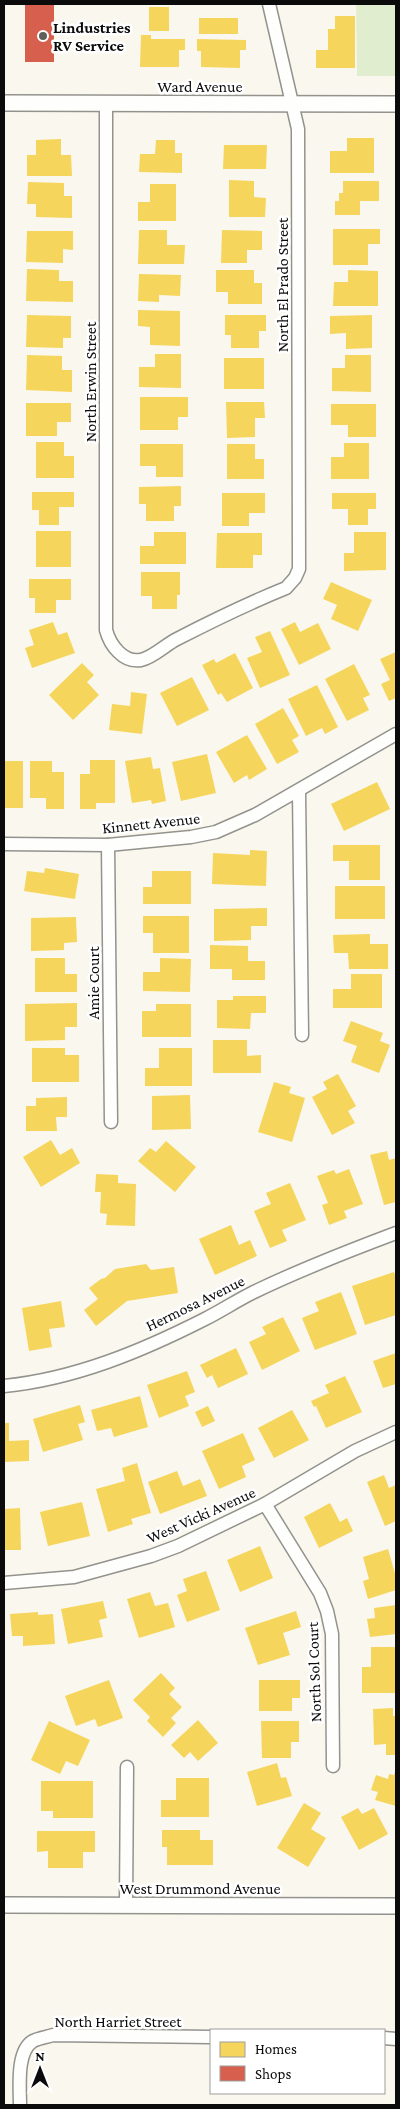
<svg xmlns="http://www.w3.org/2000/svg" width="400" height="2109" font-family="'Crimson Pro',serif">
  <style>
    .green { fill: #e0eecf }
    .homes { fill: #f6d55c }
    .shops { fill: #d6604d }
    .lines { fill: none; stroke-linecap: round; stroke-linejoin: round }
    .minor-casing { stroke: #93928d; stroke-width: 15 }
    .tertiary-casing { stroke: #93928d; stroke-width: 18 }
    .minor { stroke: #fefefc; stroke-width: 12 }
    .tertiary { stroke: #fefefc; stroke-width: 15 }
    .poi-dot { fill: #5f5e5a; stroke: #fff; stroke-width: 2 }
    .labels { text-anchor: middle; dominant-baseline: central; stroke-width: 5; stroke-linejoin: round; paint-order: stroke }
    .poi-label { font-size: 16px; font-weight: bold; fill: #0b0b0b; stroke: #fff; text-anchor: start }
    .street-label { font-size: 16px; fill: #0b0b0b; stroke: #fff }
  </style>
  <rect width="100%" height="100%" fill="#faf8ee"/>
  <!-- green -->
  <polygon class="green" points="356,4 396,4 396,76 357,76"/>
  <!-- homes -->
  <g class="homes">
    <rect x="149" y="7" width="20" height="24"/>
    <polygon points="335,16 355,16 355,68 316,68 316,50 328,50 328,29 335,29"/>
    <rect x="199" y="18" width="39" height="16"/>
    <polygon points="141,35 151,35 151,39 185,39 185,50 179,50 179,67 140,67"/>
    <polygon points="197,39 246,40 246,50 240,50 240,68 201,67 201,51 197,51"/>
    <polygon points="347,138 374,138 374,173 330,173 330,151 347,151"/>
    <polygon points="61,139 61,155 71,155 72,176 27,176 27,155 36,155 36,140"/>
    <polygon points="156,140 175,140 175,153 182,153 182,173 139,172 140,154 155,154"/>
    <polygon points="224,145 267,145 266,169 223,169"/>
    <polygon points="229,180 254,181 254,197 266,198 265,217 229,217"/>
    <polygon points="343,181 379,181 379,201 360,201 360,215 335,215 335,201 339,201 339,193 343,193"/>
    <polygon points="28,182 64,183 64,196 72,196 72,218 36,217 36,204 27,204"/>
    <polygon points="150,184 176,184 176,221 138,221 138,202 150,202"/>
    <polygon points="333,229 380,229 380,244 368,244 368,265 333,265"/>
    <polygon points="139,230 167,230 167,245 185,245 184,264 138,264"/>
    <polygon points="222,230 262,231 262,250 247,250 247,263 221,263"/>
    <polygon points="27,231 73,231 73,250 63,249 63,263 26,262"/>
    <polygon points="27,269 59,270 59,281 73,281 73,302 26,301"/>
    <polygon points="216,270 254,270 254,283 262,283 262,304 228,304 228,292 216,292"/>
    <polygon points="348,270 378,271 378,306 333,306 334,282 348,282"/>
    <polygon points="139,274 181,275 180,296 159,295 159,302 138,301"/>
    <polygon points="138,310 180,311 180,346 150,345 150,327 138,326"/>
    <polygon points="27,315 71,316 71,338 63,338 63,348 26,347"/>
    <polygon points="225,315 266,315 266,331 259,331 259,348 231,348 231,335 225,335"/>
    <polygon points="372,315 372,348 346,349 346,333 330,334 330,316"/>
    <polygon points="155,354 181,354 181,388 139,387 139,367 155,367"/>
    <polygon points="27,355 62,356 62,370 72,370 72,392 26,390"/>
    <polygon points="345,355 371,355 371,392 332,391 332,368 345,368"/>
    <rect x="224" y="358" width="40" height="31"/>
    <polygon points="140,397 188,397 188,417 178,417 178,430 140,430"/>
    <polygon points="226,402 264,402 265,418 255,418 255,437 227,438"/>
    <polygon points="26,403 71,403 71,422 57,422 57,436 26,436"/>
    <polygon points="331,404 376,404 376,437 348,437 348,425 331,425"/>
    <polygon points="36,442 64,442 64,456 74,456 74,478 36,478"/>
    <polygon points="344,443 369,443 369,479 331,479 331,457 344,457"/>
    <polygon points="140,444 183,444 183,477 156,477 156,466 140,466"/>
    <polygon points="227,444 255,444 255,459 264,459 264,479 227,479"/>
    <polygon points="181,486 181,506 174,506 174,521 146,521 146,504 139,504 139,487"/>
    <polygon points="32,492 74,492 74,507 59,507 59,525 39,525 39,510 32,510"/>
    <polygon points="222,493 265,493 265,513 249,513 249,526 222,526"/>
    <polygon points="332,493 376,493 376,509 368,509 368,525 348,525 348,509 332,509"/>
    <rect x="36" y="531" width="35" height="36"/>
    <polygon points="154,532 186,532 186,564 140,564 140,546 154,546"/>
    <polygon points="354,532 386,532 386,570 344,571 344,553 354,553"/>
    <polygon points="217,533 262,533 262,555 253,555 253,568 216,568"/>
    <polygon points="141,572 180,572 180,595 177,595 177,609 152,609 152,596 141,596"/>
    <polygon points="29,579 71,579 71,600 56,600 56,613 35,613 35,598 29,598"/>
    <polygon points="331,582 372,600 358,631 331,619 337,605 323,599"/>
    <polygon points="53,622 58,635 67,632 75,653 32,668 25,648 34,645 29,630"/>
    <polygon points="295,622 300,632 318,623 331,649 299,665 281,629"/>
    <polygon points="270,631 290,675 260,688 247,658 262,652 255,637"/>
    <polygon points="396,652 396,698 389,701 381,684 390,680 380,659"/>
    <polygon points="235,653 253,688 227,702 221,693 218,695 202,665 214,659 216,663"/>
    <polygon points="82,663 94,675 87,682 99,695 73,720 49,695"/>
    <polygon points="354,664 370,695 363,698 369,710 347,721 325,679"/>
    <polygon points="192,677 209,710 177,726 160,693"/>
    <polygon points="317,685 338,727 325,734 322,728 306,736 288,699"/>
    <polygon points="131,692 147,694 142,734 109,730 112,704 130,706"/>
    <polygon points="283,708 299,736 292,740 299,752 277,764 255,724"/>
    <polygon points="247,735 267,769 249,780 247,775 234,783 216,752"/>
    <polygon points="207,754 216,793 181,801 172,762"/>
    <polygon points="151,757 153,769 160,768 166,801 152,804 151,800 132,803 125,761"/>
    <polygon points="90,760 115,760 115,803 96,803 96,809 80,809 80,774 90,774"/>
    <rect x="4" y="761" width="19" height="47"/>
    <polygon points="30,761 52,761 52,772 64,772 64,809 46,809 46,798 30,798"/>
    <polygon points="377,782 390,809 344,831 331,804"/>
    <polygon points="333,845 380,845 380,880 349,880 349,861 333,861"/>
    <polygon points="250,850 267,851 266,886 212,884 213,853 250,855"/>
    <polygon points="45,868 79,874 75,899 24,891 27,871 44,873"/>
    <polygon points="152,871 191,871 191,904 143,904 143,887 152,887"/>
    <rect x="335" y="886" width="50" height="33"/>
    <polygon points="267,908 267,926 251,926 251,940 214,941 214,909"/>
    <polygon points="143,916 189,916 189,953 153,953 153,933 143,933"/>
    <polygon points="76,917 77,942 64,943 64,950 31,951 31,918"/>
    <polygon points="370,934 370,944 388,944 388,969 349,969 348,953 334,953 333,935"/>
    <polygon points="210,945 248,946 248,961 265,961 265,980 232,980 232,969 210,969"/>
    <polygon points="35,958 65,958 65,974 77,974 77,992 35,992"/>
    <polygon points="160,958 191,959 190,992 143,991 143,972 160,972"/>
    <polygon points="351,974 382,974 382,1008 333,1008 333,989 351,989"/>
    <polygon points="233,996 266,996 266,1013 251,1013 250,1029 217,1028 217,1000 233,1000"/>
    <polygon points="77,1003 77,1027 65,1027 65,1040 25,1041 25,1004"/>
    <polygon points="156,1004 191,1004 191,1037 142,1037 142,1011 156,1011"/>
    <polygon points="351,1021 383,1033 380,1041 390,1045 379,1073 351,1062 357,1046 343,1041"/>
    <polygon points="213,1040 247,1040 247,1056 261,1055 261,1073 213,1073"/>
    <polygon points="32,1048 65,1048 65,1055 79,1055 79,1082 32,1082"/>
    <polygon points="159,1048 192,1048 192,1086 145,1086 145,1068 159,1068"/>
    <polygon points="338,1074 356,1106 348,1111 355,1123 332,1135 312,1097 327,1089 323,1082"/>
    <polygon points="274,1082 291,1087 289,1093 305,1098 292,1142 258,1132"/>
    <polygon points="190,1095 191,1129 152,1130 152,1096"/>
    <polygon points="67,1097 67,1117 56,1117 57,1131 26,1131 26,1106 36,1106 36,1098"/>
    <polygon points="51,1140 60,1155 72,1148 80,1163 41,1187 23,1157"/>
    <polygon points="166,1141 196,1167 175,1192 138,1161 150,1148 156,1152"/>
    <polygon points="387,1151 389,1160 396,1158 396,1202 384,1205 370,1155"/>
    <polygon points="349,1169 363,1204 344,1211 347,1218 329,1225 322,1205 328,1203 317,1176 334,1170 336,1174"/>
    <polygon points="96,1174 118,1175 118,1183 136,1184 135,1226 106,1225 107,1214 100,1213 101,1192 95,1192"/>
    <polygon points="290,1183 306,1220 282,1230 287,1241 270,1248 254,1211 271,1204 266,1193"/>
    <polygon points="231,1225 239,1245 250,1240 257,1256 215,1275 199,1239"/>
    <polygon points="146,1264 151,1270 174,1267 178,1293 127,1301 96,1326 84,1310 98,1299 89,1288 101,1279 105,1278 115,1269"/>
    <polygon points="394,1272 396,1278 396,1315 365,1325 352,1286"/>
    <polygon points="341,1292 357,1334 315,1350 302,1318 319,1311 315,1302"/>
    <polygon points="61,1301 65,1327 49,1329 52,1347 29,1351 22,1308"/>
    <polygon points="283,1317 300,1351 262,1370 249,1342 266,1334 262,1327"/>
    <polygon points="236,1348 248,1374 218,1388 212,1375 207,1378 200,1365"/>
    <polygon points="396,1353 396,1384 383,1388 373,1361"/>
    <polygon points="187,1371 195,1392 185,1396 189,1406 159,1418 147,1385"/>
    <polygon points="345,1376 362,1412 326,1428 316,1406 314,1407 311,1401 329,1393 325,1385"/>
    <polygon points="140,1396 148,1427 114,1437 111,1428 97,1431 91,1410"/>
    <polygon points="80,1405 85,1422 78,1424 83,1440 43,1452 33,1419"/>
    <polygon points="208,1406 215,1421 202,1427 195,1412"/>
    <polygon points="292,1410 309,1440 274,1458 258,1428"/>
    <polygon points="4,1423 9,1423 9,1441 29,1440 29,1461 4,1462"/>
    <polygon points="243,1433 255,1460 242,1466 246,1477 219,1489 202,1451"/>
    <polygon points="137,1463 151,1513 131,1519 133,1524 108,1532 96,1489 125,1481 122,1468"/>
    <polygon points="177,1471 183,1486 200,1479 207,1496 160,1514 148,1482"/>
    <polygon points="384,1475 389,1488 396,1485 396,1521 385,1526 367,1482"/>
    <polygon points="82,1502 90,1536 48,1546 40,1512"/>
    <polygon points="330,1503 340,1522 347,1518 353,1531 319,1548 304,1517"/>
    <polygon points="20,1508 21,1550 4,1550 4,1509"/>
    <polygon points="260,1546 273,1578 240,1592 227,1560"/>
    <polygon points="388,1549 396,1577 396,1590 368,1599 363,1581 369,1579 363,1557"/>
    <polygon points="206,1571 220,1610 187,1622 177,1595 187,1591 183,1579"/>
    <polygon points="150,1592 155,1606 168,1603 175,1627 139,1638 127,1599"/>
    <polygon points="103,1601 107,1618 99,1620 103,1637 68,1644 61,1609"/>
    <polygon points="396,1605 396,1634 370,1637 367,1619 375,1618 374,1608"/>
    <polygon points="296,1611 301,1627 283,1633 290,1655 258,1665 245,1628"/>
    <polygon points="38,1612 38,1615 53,1614 55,1644 23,1646 23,1636 12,1636 10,1614"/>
    <polygon points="371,1647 396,1647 396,1693 362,1693 362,1667 371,1667"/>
    <polygon points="161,1673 175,1688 169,1694 182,1707 171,1718 176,1723 163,1737 147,1721 150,1717 133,1700"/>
    <polygon points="109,1680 123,1718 98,1727 95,1719 76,1726 65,1696"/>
    <polygon points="259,1680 300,1680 300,1698 292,1698 292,1711 259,1711"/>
    <polygon points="393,1708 393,1716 396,1716 396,1755 386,1755 386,1744 374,1745 373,1709"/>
    <polygon points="198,1720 218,1743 198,1761 190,1752 184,1758 171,1745"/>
    <polygon points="49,1721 90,1740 78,1766 66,1761 60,1774 31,1760"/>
    <polygon points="261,1721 299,1721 299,1742 291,1742 291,1758 262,1758"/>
    <polygon points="277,1763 281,1778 286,1777 292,1796 257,1806 247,1772"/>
    <polygon points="396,1769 396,1806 375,1800 378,1792 371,1790 376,1775 388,1779 389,1774 394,1775"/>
    <polygon points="176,1778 209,1778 209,1817 161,1817 161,1800 176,1800"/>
    <polygon points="41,1781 93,1781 93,1818 53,1818 53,1811 41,1811"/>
    <polygon points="304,1803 321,1813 311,1829 326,1838 308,1867 277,1848"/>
    <polygon points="358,1808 362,1814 374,1808 388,1834 359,1850 341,1817"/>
    <polygon points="162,1830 200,1830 200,1840 213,1840 213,1865 167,1865 167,1847 162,1847"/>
    <polygon points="37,1831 95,1831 95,1852 83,1852 83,1868 48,1868 48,1851 37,1852"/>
  </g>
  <!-- shops -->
  <rect class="shops" x="25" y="4" width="29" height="58"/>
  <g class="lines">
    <defs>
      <g id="minor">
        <path d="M106,103V630C110,645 123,663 141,660C154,657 165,645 177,639C212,621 249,603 286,588L295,578L299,569L298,129L269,4"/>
        <polyline points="299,792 302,1035"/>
        <polyline points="4,844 108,845 191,837 216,832 255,815 396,734"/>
        <polyline points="108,845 111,1122"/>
        <path d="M4,1386C75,1379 142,1351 205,1319C221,1311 236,1301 252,1293C299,1270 348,1251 396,1233"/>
        <polyline points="265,1504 320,1593 327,1611 332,1634 333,1766"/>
        <polyline points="4,1583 74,1577 151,1556 178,1546 265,1504 355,1451 396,1432"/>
        <polyline points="126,1905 127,1767"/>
        <polyline points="384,2038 396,2039"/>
        <path d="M20,2105C20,2088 16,2051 33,2041C39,2038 47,2037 53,2035L211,2037"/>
      </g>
      <g id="tertiary">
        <polyline points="4,103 396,104"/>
        <polyline points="4,1905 396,1906"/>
      </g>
    </defs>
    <!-- minor casing -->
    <use href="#minor" class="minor-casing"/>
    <!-- tertiary casing -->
    <use href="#tertiary" class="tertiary-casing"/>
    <!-- minor -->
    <use href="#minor" class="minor"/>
    <!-- tertiary -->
    <use href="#tertiary" class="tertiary"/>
  </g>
  <!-- markers -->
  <circle class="poi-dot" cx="43" cy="36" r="5"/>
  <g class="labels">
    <!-- poi labels -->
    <g class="poi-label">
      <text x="53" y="27">Lindustries<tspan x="53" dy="18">RV Service</tspan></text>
    </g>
    <!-- street labels -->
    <g class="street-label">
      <text x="200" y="86">Ward Avenue</text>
      <text transform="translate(282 285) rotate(-90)">North El Prado Street</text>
      <text transform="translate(90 382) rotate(-90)">North Erwin Street</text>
      <text transform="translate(151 823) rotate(-6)">Kinnett Avenue</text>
      <text transform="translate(93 983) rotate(-90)">Amie Court</text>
      <text transform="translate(195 1303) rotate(-26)">Hermosa Avenue</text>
      <text transform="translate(201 1515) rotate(-24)">West Vicki Avenue</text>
      <text transform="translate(314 1672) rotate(-92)">North Sol Court</text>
      <text x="200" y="1888">West Drummond Avenue</text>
      <text x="118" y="2021">North Harriet Street</text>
    </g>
  </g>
  <!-- border -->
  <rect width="400" height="2109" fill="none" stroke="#0b0b0b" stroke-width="10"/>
  <!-- legend -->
  <rect x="210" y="2029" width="175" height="65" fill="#ffffff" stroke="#9d9d9d"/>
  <rect x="220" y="2042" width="25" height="15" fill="#f6d55c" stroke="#9d9d9d"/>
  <text x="255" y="2054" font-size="15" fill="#0b0b0b">Homes</text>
  <rect x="220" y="2066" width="25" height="15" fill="#d6604d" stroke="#9d9d9d"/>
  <text x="255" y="2079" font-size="15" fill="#0b0b0b">Shops</text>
  <!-- north arrow -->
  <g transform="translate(40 2069)" stroke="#ffffff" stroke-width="4" paint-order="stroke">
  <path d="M0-4L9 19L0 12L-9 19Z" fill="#0b0b0b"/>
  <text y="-8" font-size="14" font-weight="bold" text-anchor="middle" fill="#0b0b0b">N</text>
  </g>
</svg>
